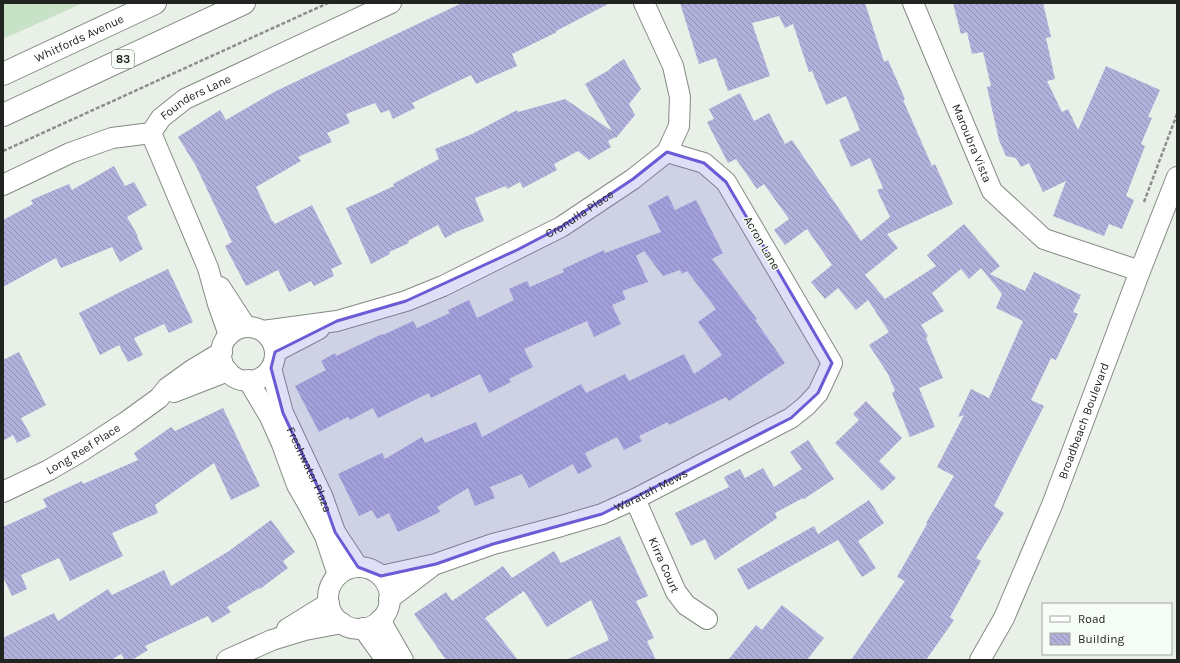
<svg xmlns="http://www.w3.org/2000/svg" width="1180" height="663" font-family="Karla,sans-serif">
  <style>
    .green { fill: #c8e2c7 }
    .building { fill: url(#building-back-hatch) }
    .lines { fill: none; stroke-linecap: round; stroke-linejoin: round }
    .minor-casing { stroke: #848b83; stroke-width: 22 }
    .primary-casing { stroke: #848b83; stroke-width: 24 }
    .path { stroke: #8a8f8a; stroke-width: 2.5; stroke-dasharray: 4 2; stroke-linecap: butt }
    .minor { stroke: #fff; stroke-width: 20 }
    .primary { stroke: #fff; stroke-width: 22 }
    .marked { fill: #6b5cd6; fill-opacity: 0.2; stroke: #6b5cd6; stroke-width: 3; stroke-linejoin: round }
    .labels { text-anchor: middle; dominant-baseline: central; stroke-width: 3; stroke-linejoin: round; paint-order: stroke }
    .shield { fill: #f6fdf6; stroke: #626562; stroke-width: 1 }
    .shield-label { font-size: 11px; font-weight: bold; fill: #222422 }
    .street-label { font-size: 12px; fill: #222422; stroke: #f6fdf6 }
  </style>
  <defs>
    <pattern id="building-back-hatch" width="6" height="6" patternUnits="userSpaceOnUse"><rect width="6" height="6" fill="#b1b1dc"/><path d="M-1 5l2 2M0 0l6 6M5-1l2 2" fill="none" stroke="#9090b2"/></pattern>
  </defs>
  <rect width="100%" height="100%" fill="#e9f0e8"/>
  <!-- green -->
  <polygon class="green" points="3,3 83,3 3,39"/>
  <!-- building -->
  <g class="building">
    <polygon points="462,3 610,3 556,31 557,32 512,54 517,66 476,84 471,75 412,103 415,108 393,119 389,110 381,113 375,103 346,114 350,123 327,133 332,142 298,157 301,161 256,187 272,221 273,221 275,224 312,205 342,264 331,269 334,276 314,286 311,281 289,292 278,270 246,286 225,246 232,242 196,166 178,137 220,110 226,120 276,91"/>
    <polygon points="680,3 865,3 884,62 888,60 905,99 903,100 932,166 935,164 953,204 887,234 898,248 865,275 885,299 936,266 927,255 964,224 1000,266 990,274 1025,291 1034,272 1081,295 1073,312 1078,314 1056,360 1051,358 1031,400 1044,406 994,506 1004,513 976,558 981,561 950,617 954,620 926,660 851,660 905,581 897,577 927,524 926,523 954,476 937,467 964,415 958,417 971,389 989,398 1023,321 996,308 1002,294 981,268 969,279 961,269 932,293 944,311 921,325 928,336 926,338 943,378 919,388 935,427 910,437 892,393 895,391 888,374 869,345 889,332 868,300 856,310 838,288 825,299 811,282 832,265 807,229 785,245 774,230 789,219 764,184 757,189 736,159 728,163 707,122 714,119 709,109 740,93 754,121 769,113 785,144 792,140 861,241 890,217 877,190 883,188 870,158 851,167 839,140 860,130 846,96 826,105 812,71 809,72 793,24 785,28 779,16 752,23 770,76 728,91 716,58 699,64"/>
    <polygon points="953,3 1043,3 1051,37 1046,38 1055,79 1047,81 1062,112 1068,109 1078,130 1106,66 1160,90 1148,117 1152,118 1141,144 1145,146 1126,196 1134,200 1122,229 1109,224 1104,236 1053,216 1066,181 1043,192 1029,163 1021,167 1016,158 1006,156 999,140 987,87 991,86 983,52 972,54 967,32 961,34"/>
    <polygon points="624,59 641,89 629,104 635,115 616,138 615,137 608,141 611,147 589,160 578,151 554,164 557,170 523,188 520,182 507,189 506,186 475,198 484,221 456,232 445,238 438,225 408,241 409,243 389,252 390,254 371,264 346,208 394,186 393,184 439,159 435,149 472,134 517,110 518,112 565,99 612,131 585,84 609,70 613,66"/>
    <polygon points="114,166 125,186 134,182 147,205 127,217 138,236 137,237 143,249 120,262 112,247 61,268 56,258 3,287 3,220 33,204 31,200 69,184 72,190"/>
    <polygon points="668,195 675,210 696,200 723,253 712,259 757,319 755,320 785,363 729,401 726,397 669,425 668,422 639,436 642,441 624,450 617,437 585,453 592,467 578,474 573,464 529,488 522,474 490,487 495,498 475,506 468,488 437,507 440,512 398,532 389,513 377,519 372,510 359,516 338,474 382,453 385,459 422,437 425,443 476,422 482,437 581,384 586,393 625,374 629,381 684,354 694,374 722,355 698,322 716,309 687,271 682,274 680,270 663,276 644,251 636,256 648,282 622,291 626,299 612,305 621,324 594,337 587,321 524,349 533,367 509,379 511,382 489,393 480,374 431,398 429,393 378,418 373,408 350,420 348,417 319,432 295,386 326,370 321,361 335,353 336,356 382,334 383,335 413,321 417,328 450,313 448,310 469,300 477,318 514,300 509,289 527,281 530,287 564,272 563,269 604,250 605,253 661,232 648,206"/>
    <polygon points="168,269 193,322 169,333 164,324 134,338 143,355 128,362 119,345 100,355 79,313 124,290"/>
    <polygon points="19,352 46,405 21,418 31,436 17,443 13,435 3,441 3,360"/>
    <polygon points="866,401 902,438 879,461 896,478 882,491 835,443 859,420 853,414"/>
    <polygon points="223,408 260,486 231,500 214,463 155,505 158,513 112,533 123,556 70,581 59,558 21,575 27,589 12,596 3,577 3,527 47,507 43,499 82,481 83,484 138,460 134,453 171,427 175,431"/>
    <polygon points="808,440 834,479 804,499 803,498 775,513 777,518 715,560 705,539 691,546 675,513 729,487 724,477 740,469 745,478 763,468 774,487 802,469 790,452"/>
    <polygon points="869,500 884,523 858,541 876,568 862,577 838,540 748,590 737,569 814,526 818,534"/>
    <polygon points="271,520 295,552 283,561 288,568 260,589 259,588 227,607 231,612 212,623 208,616 145,646 148,650 132,660 125,660 121,654 111,660 3,660 3,638 54,613 58,621 108,589 112,595 164,570 171,586 229,551"/>
    <polygon points="620,536 648,596 636,601 654,638 647,641 656,660 566,660 609,640 591,600 547,627 524,591 485,618 518,660 446,660 414,614 446,592 452,601 503,566 512,578 554,551 561,563"/>
    <polygon points="782,605 824,638 807,660 728,660 756,625 762,630"/>
  </g>
  <g class="lines">
    <defs>
      <g id="minor">
        <path id="s1" d="M913,3L992,191L1044,239L1140,271"/>
        <polyline points="151,133 208,268 218,304 229,335"/>
        <path id="s2" d="M3,185L70,153L112,138L151,133L161,118L185,99L391,3"/>
        <polyline points="220,287 246,327"/>
        <circle cx="248" cy="354" r="27"/>
        <path id="s3" d="M263,331L337,321L406,301L443,286L561,227L633,179L667,152L679,126L680,97L673,66L644,3"/>
        <polyline points="275,352 319,329"/>
        <path id="s4" d="M271,368L283,413L323,498L335,532L358,567"/>
        <polyline points="248,380 270,417 282,444 297,485 308,504 325,536 338,575"/>
        <polyline points="174,392 228,371"/>
        <path id="s5" d="M3,492L49,470L80,452L126,422L159,398L167,388L192,370L222,352"/>
        <path id="s6" d="M635,499L676,592L686,605L707,619"/>
        <circle cx="359" cy="598" r="31"/>
        <path id="s7" d="M381,576L436,564L493,544L558,527L602,514L635,499L791,418L806,406L818,393L832,363L726,182L704,163L667,152"/>
        <polyline points="389,599 431,567"/>
        <polyline points="380,620 403,660"/>
        <polyline points="363,628 386,660"/>
        <polyline points="287,629 329,603"/>
        <polyline points="227,660 272,640 305,630 342,623"/>
        <path id="s8" d="M980,660L1004,618L1052,505L1140,271L1177,177"/>
      </g>
      <g id="primary">
        <path id="s9" d="M3,74L155,3"/>
        <polyline points="3,115 244,3"/>
      </g>
    </defs>
    <!-- minor casing -->
    <use href="#minor" class="minor-casing"/>
    <!-- primary casing -->
    <use href="#primary" class="primary-casing"/>
    <!-- path -->
    <g class="path">
      <polyline points="3,151 328,3"/>
      <polyline points="1144,202 1177,114"/>
    </g>
    <!-- minor -->
    <use href="#minor" class="minor"/>
    <!-- primary -->
    <use href="#primary" class="primary"/>
  </g>
  <!-- marked area -->
  <path class="marked" d="M667,152L704,163L726,182L832,363L818,393L791,418L602,514L493,544L436,564L381,576L358,567L335,532L323,498L283,413L271,368L275,352L337,321L406,301L517,250L561,227L633,179Z"/>
  <g class="labels">
    <!-- shield labels -->
    <rect class="shield" x="112" y="50" width="22" height="18" rx="3"/>
    <g class="shield-label">
      <text x="123" y="59">83</text>
    </g>
    <!-- street labels -->
    <g class="street-label">
      <text stroke="none"><textPath href="#s9" startOffset="84">Whitfords Avenue</textPath></text>
      <text stroke="none"><textPath href="#s2" startOffset="217">Founders Lane</textPath></text>
      <text stroke="none"><textPath href="#s1" startOffset="152">Maroubra Vista</textPath></text>
      <text stroke="none"><textPath href="#s3" startOffset="341">Cronulla Place</textPath></text>
      <text transform="translate(762 243) rotate(60)">Acron Lane</text>
      <text stroke="none"><textPath href="#s8" startOffset="261">Broadbeach Boulevard</textPath></text>
      <text stroke="none"><textPath href="#s5" startOffset="91">Long Reef Place</textPath></text>
      <text stroke="none"><textPath href="#s4" startOffset="109">Freshwater Plaza</textPath></text>
      <text stroke="none"><textPath href="#s7" startOffset="284">Waratah Mews</textPath></text>
      <text stroke="none"><textPath href="#s6" startOffset="72">Kirra Court</textPath></text>
    </g>
  </g>
  <!-- border -->
  <rect width="1180" height="663" fill="none" stroke="#222422" stroke-width="8"/>
  <!-- legend -->
  <rect x="1042" y="603" width="130" height="52" fill="#f6fdf6" stroke="#a1a6a1"/>
  <rect x="1050" y="616" width="20" height="6" fill="#ffffff" stroke="#a1a6a1"/>
  <text x="1078" y="623" font-size="12" fill="#222422">Road</text>
  <rect x="1050" y="633" width="20" height="12" fill="url(#building-back-hatch)" stroke="#a1a6a1"/>
  <text x="1078" y="643" font-size="12" fill="#222422">Building</text>
</svg>
